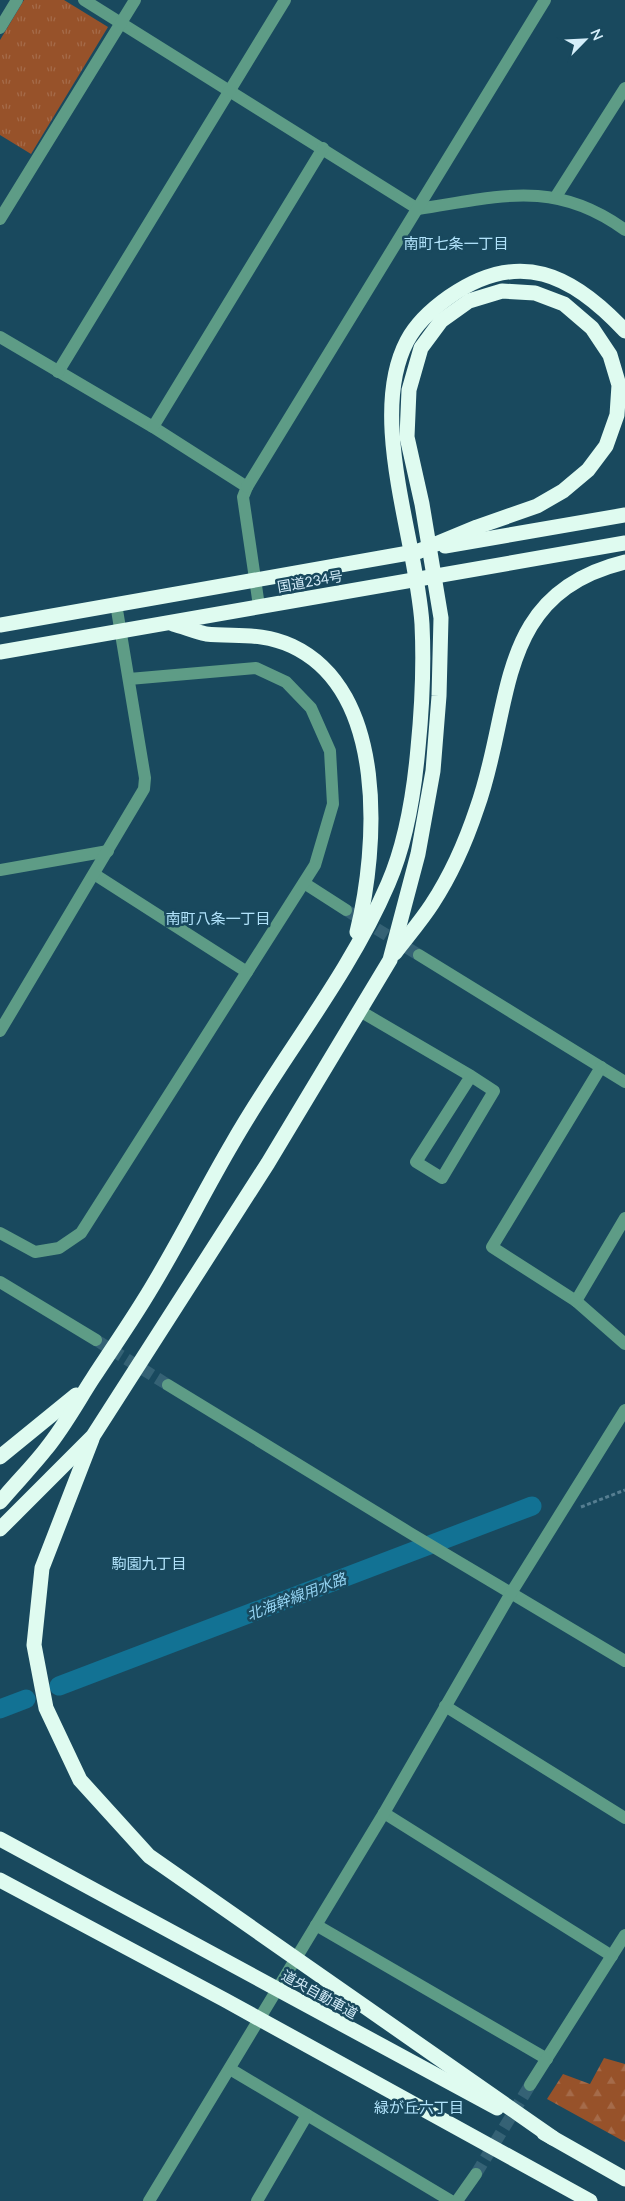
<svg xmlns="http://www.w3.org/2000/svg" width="625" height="2201" font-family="Lato,'Noto Sans JP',sans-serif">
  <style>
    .forest { fill: url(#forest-firs) }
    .park { fill: url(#park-tufts) }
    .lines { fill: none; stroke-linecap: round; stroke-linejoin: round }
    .canal { stroke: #127294; stroke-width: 19 }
    .minor-tunnel { stroke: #356275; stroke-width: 12; stroke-dasharray: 12 6; stroke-linecap: butt }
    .path { stroke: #567e91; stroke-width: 3; stroke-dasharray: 4 2.5; stroke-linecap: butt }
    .minor { stroke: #5e9c86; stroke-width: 12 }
    .highway { stroke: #dffbf0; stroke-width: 15 }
    .labels { text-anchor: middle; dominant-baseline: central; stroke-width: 5; stroke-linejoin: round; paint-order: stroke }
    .street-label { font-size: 14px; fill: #d5eefa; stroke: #19495e }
    .neighbourhood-label { font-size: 15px; fill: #b1e3fb; stroke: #19495e }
    .water-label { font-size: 15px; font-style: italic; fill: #94d3f2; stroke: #19495e }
  </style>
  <defs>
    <pattern id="forest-firs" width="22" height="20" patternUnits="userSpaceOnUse" patternTransform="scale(1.25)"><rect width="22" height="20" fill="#97522a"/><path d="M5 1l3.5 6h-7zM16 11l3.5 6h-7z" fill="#a56b4a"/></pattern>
    <pattern id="park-tufts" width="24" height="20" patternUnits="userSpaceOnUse" patternTransform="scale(1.25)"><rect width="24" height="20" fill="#97522a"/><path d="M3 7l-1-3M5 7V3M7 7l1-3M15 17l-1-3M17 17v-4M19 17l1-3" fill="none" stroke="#a56b4a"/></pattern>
  </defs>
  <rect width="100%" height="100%" fill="#19495e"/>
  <!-- forest -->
  <polygon class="forest" points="604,2058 625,2064 625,2142 547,2099 563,2074 590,2084"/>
  <!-- park -->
  <polygon class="park" points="24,0 64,0 108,27 31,154 0,135 0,40"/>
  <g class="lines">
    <!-- canal -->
    <g class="canal">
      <polyline points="59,1686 532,1506"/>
      <polyline points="0,1709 26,1699"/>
    </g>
    <!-- minor-tunnel -->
    <g class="minor-tunnel">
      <polyline points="346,910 419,955"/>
      <polyline points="96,1340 168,1385"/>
      <polyline points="476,2174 530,2085"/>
    </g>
    <!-- path -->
    <polyline class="path" points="581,1507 625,1490"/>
    <!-- minor -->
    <g class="minor">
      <path d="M84,0L418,209C498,197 554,178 625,230"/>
      <polyline points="0,28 17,0"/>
      <polyline points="555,198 625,88"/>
      <polyline points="0,219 135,0"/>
      <polyline points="0,337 153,427 247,487 243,497 259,606"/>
      <polyline points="58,372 285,0"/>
      <polyline points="153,427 323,148"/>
      <polyline points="247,487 545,0"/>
      <polyline points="0,870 108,851"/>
      <polyline points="94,874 247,972"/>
      <polyline points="304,883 346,910"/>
      <polyline points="419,955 625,1082"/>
      <polyline points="360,1011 471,1076 416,1162 442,1178 494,1091 471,1076"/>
      <polyline points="0,1031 144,789 145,778 116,604"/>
      <polyline points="601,1067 492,1247 576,1301 625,1344"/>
      <polyline points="0,1233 35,1252 59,1248 81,1233 315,865 333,804 330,751 311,708 286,682 256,668 129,679"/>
      <polyline points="0,1282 96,1340"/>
      <polyline points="576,1301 625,1218"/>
      <polyline points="168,1385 410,1533 625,1661"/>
      <polyline points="445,1706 625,1818"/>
      <polyline points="384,1813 612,1956"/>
      <polyline points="316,1925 547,2059"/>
      <polyline points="230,2069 451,2201"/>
      <polyline points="530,2085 625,1935"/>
      <polyline points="149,2201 384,1813 511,1593 625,1410"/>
      <polyline points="257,2201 307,2115"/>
      <polyline points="457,2201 476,2174"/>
    </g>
    <!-- highway -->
    <g class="highway">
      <polyline points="445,546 625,515"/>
      <path d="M173,624C184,627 196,632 206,634C237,637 262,632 292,646C388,691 378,847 357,932"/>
      <polyline points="0,625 420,551"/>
      <polyline points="0,652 625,543"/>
      <path d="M395,953C407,937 421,921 432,904C451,875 466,841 477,808C514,706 493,594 625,562"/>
      <polyline points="92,1439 42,1568 34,1645 46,1708 80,1780 149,1856 553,2138"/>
      <polyline points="0,1457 76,1395"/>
      <path d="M0,1502C15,1484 32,1467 46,1449C64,1427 78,1401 93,1378C110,1352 128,1326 144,1300C176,1249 202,1195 232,1144C282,1056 348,977 388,884C406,843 414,793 418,748C422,708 424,665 422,624C417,541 367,417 407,341C417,322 432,309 449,297C519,248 572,274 625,331"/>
      <polyline points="0,1529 93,1436 268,1163 390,960 418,854 433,771 439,696 441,618 422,504 407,437 409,390 421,348 441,321 469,301 502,291 535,293 564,304 592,328 610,355 619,385 617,415 606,446 588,470 563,491 537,506 477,527 419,551"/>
      <polyline points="0,1839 497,2108"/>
      <polyline points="0,1880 225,2000 590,2201"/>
      <polyline points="544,2133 625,2179"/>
    </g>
  </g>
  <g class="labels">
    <!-- street labels -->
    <g class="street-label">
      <text transform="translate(310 581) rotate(-10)">国道234号</text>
      <text transform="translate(320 1994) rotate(29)">道央自動車道</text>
    </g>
    <!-- neighbourhood labels -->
    <g class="neighbourhood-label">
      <text x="456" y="243">南町七条一丁目</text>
      <text x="218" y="918">南町八条一丁目</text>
      <text x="149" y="1563">駒園九丁目</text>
      <text x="419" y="2107">緑が丘六丁目</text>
    </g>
    <!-- water labels -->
    <g class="water-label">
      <text transform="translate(296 1596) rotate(-21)">北海幹線用水路</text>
    </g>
  </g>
  <!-- north arrow -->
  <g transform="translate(585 40) rotate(66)" stroke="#19495e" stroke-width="4" paint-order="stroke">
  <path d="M0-4L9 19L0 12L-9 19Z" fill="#d5eefa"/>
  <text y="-8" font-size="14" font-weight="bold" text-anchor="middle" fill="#d5eefa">N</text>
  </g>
</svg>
